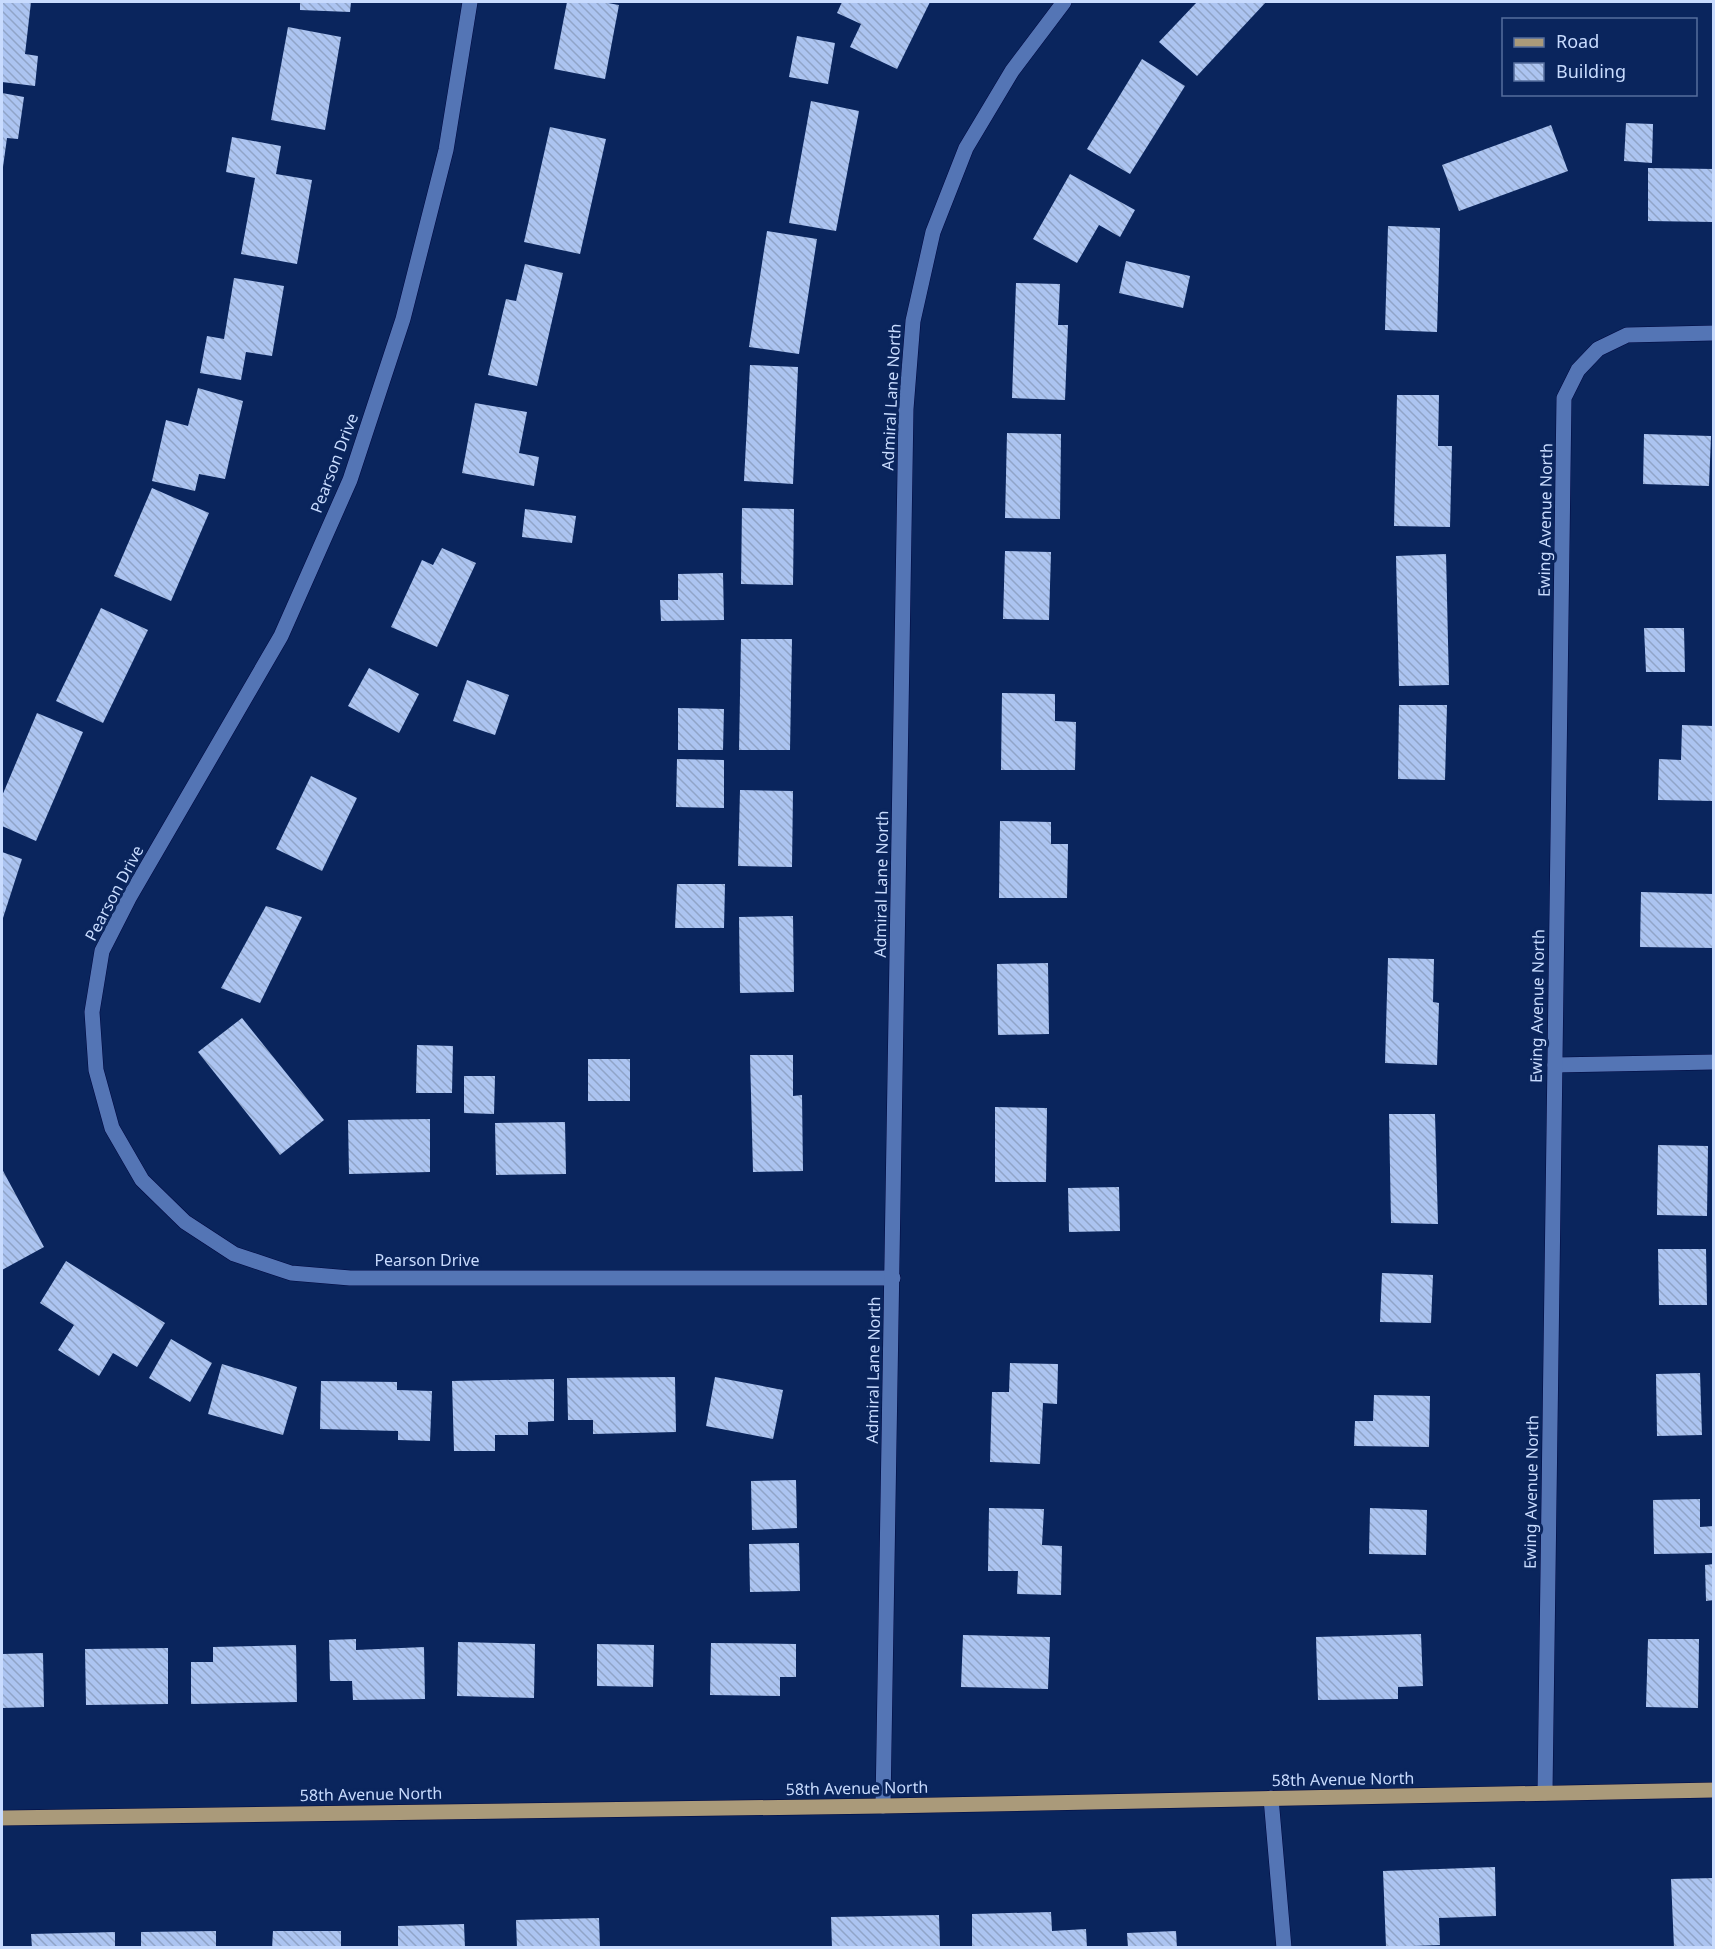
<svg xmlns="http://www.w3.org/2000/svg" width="1715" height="1949" font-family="'Noto Sans',sans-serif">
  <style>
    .building { fill: url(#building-back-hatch) }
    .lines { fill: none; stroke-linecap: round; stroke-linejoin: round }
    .minor-casing { stroke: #000840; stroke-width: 16 }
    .major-casing { stroke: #000840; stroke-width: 16 }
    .minor { stroke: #5475b5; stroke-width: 15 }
    .major { stroke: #aa9a7a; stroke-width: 15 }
    .labels { text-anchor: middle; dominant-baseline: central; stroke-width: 6; stroke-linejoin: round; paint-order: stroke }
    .street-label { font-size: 16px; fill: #c8dbfe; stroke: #0a255d }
  </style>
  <defs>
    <pattern id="building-back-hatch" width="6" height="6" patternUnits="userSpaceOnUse" patternTransform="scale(1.5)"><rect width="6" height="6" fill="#acc4f1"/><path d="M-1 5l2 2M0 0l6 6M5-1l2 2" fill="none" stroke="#90a4c8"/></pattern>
  </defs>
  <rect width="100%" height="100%" fill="#0a255d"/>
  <!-- building -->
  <g class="building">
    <polygon points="2,2 31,2 25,54 38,56 35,86 2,82"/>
    <polygon points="300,2 351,2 350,12 300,10"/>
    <polygon points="567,2 602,2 619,5 605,79 554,69"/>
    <polygon points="842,2 930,2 897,69 850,47 861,24 837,13"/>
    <polygon points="1197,2 1266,2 1197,76 1159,42"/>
    <polygon points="288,27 341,37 325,130 271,120"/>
    <polygon points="797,36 835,43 828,84 789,77"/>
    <polygon points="1142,59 1185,86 1130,174 1087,149"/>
    <polygon points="2,93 24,97 18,139 7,138 3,167"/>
    <polygon points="811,101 859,111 836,231 789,223"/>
    <polygon points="1626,123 1653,124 1652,163 1624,161"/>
    <polygon points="1551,125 1568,171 1459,211 1442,165"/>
    <polygon points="550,127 606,139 580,254 524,242"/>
    <polygon points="232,137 281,146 276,174 312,180 297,264 241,254 255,178 226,172"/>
    <polygon points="1648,168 1714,169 1714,222 1648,221"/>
    <polygon points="1070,174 1135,210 1120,237 1099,225 1077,263 1033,239"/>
    <polygon points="1388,226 1440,228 1437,332 1385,330"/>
    <polygon points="767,231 817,239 799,354 749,347"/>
    <polygon points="1126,261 1190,276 1183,308 1119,293"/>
    <polygon points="525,264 563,273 537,386 488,375 506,299 516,301"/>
    <polygon points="234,278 284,286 272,356 246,352 241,380 200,373 207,336 224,339"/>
    <polygon points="1016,283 1060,284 1058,325 1068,325 1065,400 1012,398"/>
    <polygon points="750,365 798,367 793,484 744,481"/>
    <polygon points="198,388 243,401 225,479 199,474 195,491 152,481 166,420 188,426"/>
    <polygon points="1397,395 1439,395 1438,446 1452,446 1450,527 1394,526"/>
    <polygon points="475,403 527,412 519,453 539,457 534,486 462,473"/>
    <polygon points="1007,433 1061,434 1060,519 1005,518"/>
    <polygon points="1644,434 1711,436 1709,486 1643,484"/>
    <polygon points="152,488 209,513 171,601 114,576"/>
    <polygon points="742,508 794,509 793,585 741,584"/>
    <polygon points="525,509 576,516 572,543 522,537"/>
    <polygon points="442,548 476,563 437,647 391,627 422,560 433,565"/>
    <polygon points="1005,551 1051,552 1049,620 1003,619"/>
    <polygon points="1446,554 1449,685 1399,686 1396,556"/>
    <polygon points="723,573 724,620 661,621 660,600 678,600 678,574"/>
    <polygon points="101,608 148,630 103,723 56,701"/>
    <polygon points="1644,628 1684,628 1685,672 1646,672"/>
    <polygon points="741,639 792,639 790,750 739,750"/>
    <polygon points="369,668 419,694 399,733 348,706"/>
    <polygon points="467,680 509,695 495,735 453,721"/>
    <polygon points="1002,693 1055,694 1055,721 1076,722 1075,770 1001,770"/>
    <polygon points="1399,705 1447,705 1445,780 1398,779"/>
    <polygon points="678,708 724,709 723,750 678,750"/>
    <polygon points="37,713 83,732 36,841 2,826 2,796"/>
    <polygon points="1682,725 1714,726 1714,801 1658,800 1659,759 1681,760"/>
    <polygon points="677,759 724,760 724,808 676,807"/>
    <polygon points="311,776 357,798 322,871 276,849"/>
    <polygon points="740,790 793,791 792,867 738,866"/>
    <polygon points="1000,821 1051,822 1051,844 1068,844 1067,898 999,898"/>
    <polygon points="2,852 22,859 2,921"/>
    <polygon points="677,884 725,884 724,928 675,928"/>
    <polygon points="1641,892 1714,894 1714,948 1640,947"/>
    <polygon points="266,906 302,917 260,1003 221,988"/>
    <polygon points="793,916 794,992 740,993 739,917"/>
    <polygon points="1388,958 1434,959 1433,1002 1439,1003 1437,1065 1385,1063"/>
    <polygon points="1048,963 1049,1034 998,1035 997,964"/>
    <polygon points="242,1018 324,1120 280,1155 198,1052"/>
    <polygon points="417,1045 453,1046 452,1093 416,1093"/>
    <polygon points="750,1055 793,1055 793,1096 802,1095 803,1171 753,1172"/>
    <rect x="588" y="1059" width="42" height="42"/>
    <polygon points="464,1076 495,1076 494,1114 464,1113"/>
    <polygon points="995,1107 1047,1108 1046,1182 995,1182"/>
    <polygon points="1389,1114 1435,1114 1438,1224 1391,1223"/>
    <polygon points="430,1119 430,1172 349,1174 348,1120"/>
    <polygon points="565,1122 566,1174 496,1175 495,1123"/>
    <polygon points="1658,1145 1708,1146 1707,1216 1657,1215"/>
    <polygon points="2,1169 44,1247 2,1270"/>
    <polygon points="1119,1187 1120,1231 1069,1232 1068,1188"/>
    <polygon points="1658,1249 1706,1249 1707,1305 1659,1305"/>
    <polygon points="66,1261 165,1323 137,1367 113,1353 99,1376 58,1350 74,1325 40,1303"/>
    <polygon points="1382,1273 1433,1275 1431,1323 1380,1322"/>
    <polygon points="171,1339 212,1363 190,1402 149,1378"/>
    <polygon points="1010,1363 1058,1364 1057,1404 1043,1403 1040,1464 990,1462 992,1392 1009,1392"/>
    <polygon points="222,1364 297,1387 283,1435 208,1414"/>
    <polygon points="1700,1373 1702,1435 1657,1436 1656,1374"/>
    <polygon points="675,1377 676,1432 593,1434 593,1420 568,1420 567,1378"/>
    <polygon points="715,1377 783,1390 773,1439 706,1426"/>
    <polygon points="554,1379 554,1421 528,1422 528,1435 495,1435 495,1451 454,1451 452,1381"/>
    <polygon points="321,1381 397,1382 397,1390 432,1391 430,1441 398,1440 398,1431 320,1429"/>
    <polygon points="1374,1395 1430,1396 1429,1447 1354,1446 1355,1421 1373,1421"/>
    <polygon points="796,1480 797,1528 752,1530 751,1481"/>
    <polygon points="1700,1499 1700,1527 1714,1526 1714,1553 1654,1554 1653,1500"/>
    <polygon points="989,1508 1044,1509 1042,1545 1062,1546 1061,1595 1017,1594 1018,1571 988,1571"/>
    <polygon points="1370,1508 1427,1510 1426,1555 1369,1554"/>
    <polygon points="799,1543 800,1591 750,1592 749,1544"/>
    <polygon points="1714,1564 1714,1600 1706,1601 1705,1565"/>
    <polygon points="1421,1634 1423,1686 1398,1687 1398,1699 1318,1700 1316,1637"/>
    <polygon points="963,1635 1050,1637 1048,1689 961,1687"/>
    <polygon points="356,1639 356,1650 424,1647 425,1699 353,1700 352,1681 330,1681 329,1640"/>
    <polygon points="1648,1639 1699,1639 1698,1708 1646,1707"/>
    <polygon points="458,1642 535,1644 534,1698 457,1696"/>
    <polygon points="711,1643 796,1644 796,1677 780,1677 780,1696 710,1695"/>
    <polygon points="597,1644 654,1645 653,1687 597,1686"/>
    <polygon points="296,1645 297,1702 191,1704 191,1662 213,1662 213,1647"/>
    <polygon points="168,1648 168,1704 86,1705 85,1649"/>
    <polygon points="43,1653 44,1707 2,1708 2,1654"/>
    <polygon points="1495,1867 1496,1916 1439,1918 1440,1945 1386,1947 1383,1871"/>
    <polygon points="1714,1878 1714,1948 1674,1948 1671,1879"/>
    <polygon points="1051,1912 1052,1931 1086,1929 1087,1948 972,1948 972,1914"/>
    <polygon points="939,1915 940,1948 832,1948 831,1917"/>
    <polygon points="599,1918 600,1948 517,1948 516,1920"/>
    <polygon points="464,1924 465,1948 398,1948 398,1926"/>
    <polygon points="216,1931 216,1948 141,1948 141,1932"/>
    <polygon points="273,1931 341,1931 341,1948 272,1948"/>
    <polygon points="1176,1931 1177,1948 1128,1948 1127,1933"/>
    <polygon points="115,1932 115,1948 32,1948 31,1934"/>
  </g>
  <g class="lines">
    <defs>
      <g id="minor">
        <polyline points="470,2 446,150 403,319 350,480 281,636 129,898 102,951 92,1012 96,1070 112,1128 142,1180 185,1222 234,1254 291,1273 350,1278 893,1278"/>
        <polyline points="1555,1065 1714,1062"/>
        <polyline points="1545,1793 1564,398 1578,370 1598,349 1627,335 1714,333"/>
        <polyline points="1271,1798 1284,1948"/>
        <polyline points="883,1806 906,409 913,321 933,232 966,148 1012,71 1064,2"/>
      </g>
      <polyline id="major" points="2,1818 883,1806 1714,1790"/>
    </defs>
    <!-- minor casing -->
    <use href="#minor" class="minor-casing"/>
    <!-- major casing -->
    <use href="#major" class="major-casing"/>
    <!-- minor -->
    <use href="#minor" class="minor"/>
    <!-- major -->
    <use href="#major" class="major"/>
  </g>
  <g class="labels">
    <!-- street labels -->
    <g class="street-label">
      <text transform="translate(891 397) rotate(-87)">Admiral Lane North</text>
      <text transform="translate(334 463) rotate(-69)">Pearson Drive</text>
      <text transform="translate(1545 520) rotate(-89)">Ewing Avenue North</text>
      <text transform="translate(881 884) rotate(-89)">Admiral Lane North</text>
      <text transform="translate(114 893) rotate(-62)">Pearson Drive</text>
      <text transform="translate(1537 1006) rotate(-89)">Ewing Avenue North</text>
      <text x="427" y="1260">Pearson Drive</text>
      <text transform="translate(873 1370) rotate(-89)">Admiral Lane North</text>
      <text transform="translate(1531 1492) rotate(-89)">Ewing Avenue North</text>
      <text transform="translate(1343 1779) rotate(-1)">58th Avenue North</text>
      <text transform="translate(857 1788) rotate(-1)">58th Avenue North</text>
      <text transform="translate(371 1794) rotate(-1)">58th Avenue North</text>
    </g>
  </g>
  <!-- border -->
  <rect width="1715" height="1949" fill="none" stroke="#c8dbfe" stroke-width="6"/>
  <!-- legend -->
  <rect x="1502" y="18" width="195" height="78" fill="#0a255d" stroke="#566e9d" stroke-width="1.5"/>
  <rect x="1514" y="38" width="30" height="9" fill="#aa9a7a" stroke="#566e9d" stroke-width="1.5"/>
  <text x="1556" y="48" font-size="18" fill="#c8dbfe">Road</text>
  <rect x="1514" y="63" width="30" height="18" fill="url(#building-back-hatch)" stroke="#566e9d" stroke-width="1.5"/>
  <text x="1556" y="78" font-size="18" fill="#c8dbfe">Building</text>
</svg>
